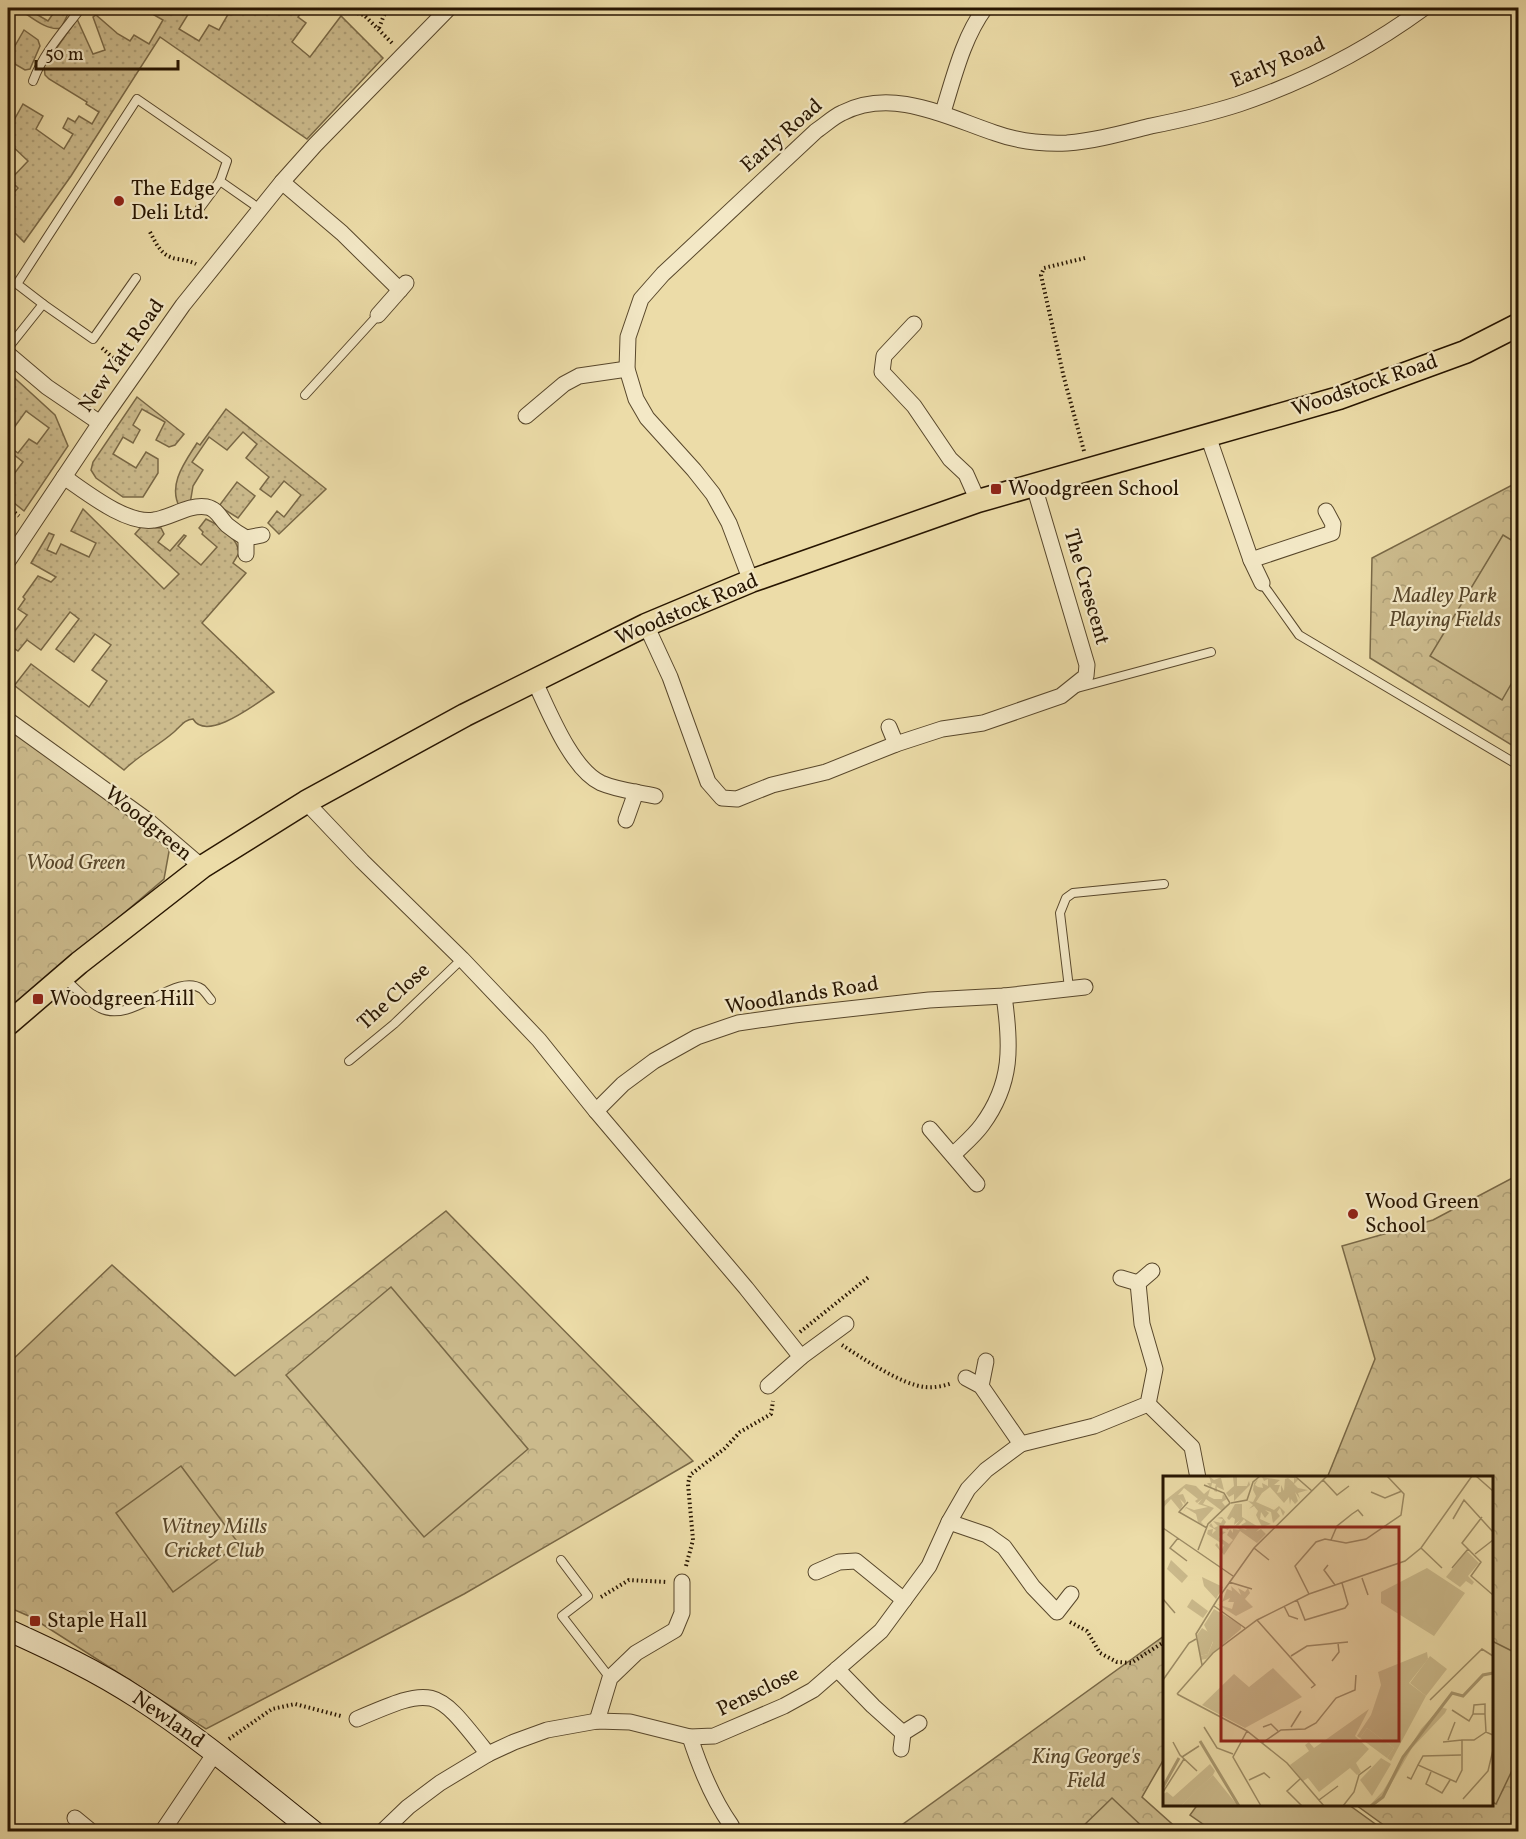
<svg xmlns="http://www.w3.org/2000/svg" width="1526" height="1839" font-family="Vollkorn,serif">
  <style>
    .park { fill: url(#park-crowns); stroke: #796846; stroke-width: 1.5 }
    .garden { fill: url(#garden-dots); stroke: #796846; stroke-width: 1.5 }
    .pitch { fill: #cbba8c; stroke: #796846; stroke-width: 1.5 }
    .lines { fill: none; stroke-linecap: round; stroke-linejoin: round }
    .service-casing { stroke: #58472b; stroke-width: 10 }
    .minor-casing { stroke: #58472b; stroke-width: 17 }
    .secondary-casing { stroke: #271501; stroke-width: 23 }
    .primary-casing { stroke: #271501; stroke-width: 25 }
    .path { stroke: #271501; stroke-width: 4; stroke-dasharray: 1.5 3; stroke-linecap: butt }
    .service { stroke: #f3e8c6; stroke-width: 8 }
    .minor { stroke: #f3e8c6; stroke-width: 15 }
    .secondary { stroke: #f3e8c6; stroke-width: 21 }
    .primary { stroke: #ecdca8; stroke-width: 22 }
    .poi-dot { fill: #8f2418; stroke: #f3e8c6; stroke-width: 2 }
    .labels { text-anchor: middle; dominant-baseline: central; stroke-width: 4.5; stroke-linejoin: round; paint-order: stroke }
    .street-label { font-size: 21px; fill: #271501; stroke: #f3e8c6 }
    .poi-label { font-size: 21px; fill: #271501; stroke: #f3e8c6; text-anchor: start }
    .park-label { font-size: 21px; font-style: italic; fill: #58472b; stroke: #f3e8c6 }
    .inset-river { fill: none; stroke: #a9986f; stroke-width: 3 }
    .inset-road { fill: none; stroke: #9d8c65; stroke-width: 1.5 }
    .view { fill: #8f2418; fill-opacity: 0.15; stroke: #8f2418; stroke-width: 3 }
    .inset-edge { fill: none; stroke: #271501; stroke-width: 3 }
  </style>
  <defs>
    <pattern id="park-crowns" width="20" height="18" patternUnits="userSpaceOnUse" patternTransform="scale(1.5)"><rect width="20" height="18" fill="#cbba8c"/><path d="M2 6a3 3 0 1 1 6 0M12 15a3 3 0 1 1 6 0" fill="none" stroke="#ae9f77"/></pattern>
    <pattern id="garden-dots" width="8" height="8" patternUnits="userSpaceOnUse" patternTransform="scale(1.5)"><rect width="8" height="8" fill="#cbba8c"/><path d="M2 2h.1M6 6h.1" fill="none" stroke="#ae9f77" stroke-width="1.8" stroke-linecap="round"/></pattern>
  </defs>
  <rect width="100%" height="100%" fill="#ecdca8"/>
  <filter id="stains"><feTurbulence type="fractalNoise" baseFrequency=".00333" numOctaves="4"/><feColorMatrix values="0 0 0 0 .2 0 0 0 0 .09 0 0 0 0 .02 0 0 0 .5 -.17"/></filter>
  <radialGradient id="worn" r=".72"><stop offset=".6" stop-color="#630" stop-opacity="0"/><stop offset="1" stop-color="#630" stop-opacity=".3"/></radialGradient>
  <!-- park -->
  <g class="park">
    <polygon points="1518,482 1518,749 1370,658 1372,558"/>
    <polygon points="8,728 170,846 164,879 8,1012"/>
    <polygon points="1518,1175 1518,1831 1392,1831 1356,1805 1492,1804 1492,1478 1327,1478 1375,1359 1342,1246 1433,1220"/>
    <polygon points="446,1211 693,1461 464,1594 206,1729 31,1617 8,1607 8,1364 112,1265 235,1376"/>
    <polygon points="1164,1636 1164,1759 1142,1797 1180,1831 892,1832"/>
  </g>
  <!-- garden -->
  <g class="garden">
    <path d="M17,8H26L48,21L57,8H67L65,12L68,14L61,28C47,32 29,15 17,8Z"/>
    <polygon points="142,8 192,8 179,29 199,41 209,25 219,30 230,11 226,8 305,8 298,17 306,23 292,42 310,57 341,16 383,58 307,139 160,37 71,176 24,242 8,226 8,199 18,188 10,180 28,161 9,143 8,144 8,117 14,120 23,104 43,116 36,129 64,149 73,134 63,128 68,118 75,122 79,116 92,124 99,112 86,104 87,102 49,79 45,75 44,66 77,19 93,54 105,50 93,17 96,15 118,34 130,41 134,35 149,44 163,20"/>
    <polygon points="24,30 38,40 40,46 30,69 25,70 8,60 8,50 12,51"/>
    <polygon points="8,372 55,415 68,446 24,511 8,498 8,482 23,462 8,450 8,446 18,453 29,439 37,444 49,428 26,411 8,436"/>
    <polygon points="137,397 184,434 175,445 169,447 156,440 165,422 142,409 133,425 140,430 133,443 123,437 113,454 136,468 146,452 158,459 158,473 143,497 123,497 96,478 91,470 93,462"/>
    <path d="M226,409L326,489L279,534L268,523L277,511L284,517L301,495L284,481L271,497L260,489L269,477L246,458L257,444L243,432L227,450L209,437L192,462L203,470L193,486L190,504L180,508C167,485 185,462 197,443L200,445Z"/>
    <polygon points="237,482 255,496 238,518 219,506"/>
    <path d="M83,509L164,589L179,574L135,534L141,527L161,528L164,534L158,542L170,551L184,535L186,536L178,546L201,565L217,547L202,534L203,532L199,528L206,519C221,526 237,536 239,553L233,563L246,573L202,623L274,692C258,702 207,743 193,719C185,719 180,727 174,732C158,746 139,755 124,770L15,686L8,695V681L14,686L31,664L89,707L107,681L92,670L111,645L95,634L74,662L56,649L79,619L70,612L41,650L27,640L18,651L8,644V640L27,615L18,609L25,599L23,597L38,576L51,582L56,577L31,563L49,533L54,535L47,550L56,554L61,544L89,557L96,543L71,531Z"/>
  </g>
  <!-- pitch -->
  <g class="pitch">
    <polygon points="1503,535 1518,544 1518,672 1502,700 1430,656"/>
    <polygon points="391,1287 528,1449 424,1537 286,1375"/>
    <polygon points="181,1466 239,1544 173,1592 116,1513"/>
    <polygon points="1492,1641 1518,1654 1518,1758 1496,1804 1492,1802"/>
    <polygon points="1112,1798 1147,1831 1078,1831"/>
    <polygon points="1198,1804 1349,1805 1385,1831 1213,1831 1190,1815"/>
  </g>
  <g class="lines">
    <defs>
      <g id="service">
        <path d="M33,81C44,52 63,32 81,8"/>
        <polyline points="200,208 220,181"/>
        <polyline points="43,304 93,339 136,278"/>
        <polyline points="8,348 43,304 17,284 137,99 227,161 220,181 260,209"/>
        <polyline points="305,395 378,315"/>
        <polyline points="1262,583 1299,635 1518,765"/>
        <polyline points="1077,688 1211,652"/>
        <path d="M64,978C75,987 87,1002 100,1008C133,1025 175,971 202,989C205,992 208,996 211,1000"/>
        <polyline points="1069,988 1060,913 1066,898 1073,893 1164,884"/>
        <polyline points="349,1061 394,1024 462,959"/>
        <polyline points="561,1560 588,1596 562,1616 610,1678"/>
      </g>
      <g id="minor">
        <path d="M943,112C954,77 963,38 985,8"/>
        <polyline points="282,182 342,233 400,290 406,283"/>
        <polyline points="378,315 400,290"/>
        <polyline points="914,324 884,356 882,372 914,406 950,459 966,474 978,501"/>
        <polyline points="8,354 47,387 100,423"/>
        <polyline points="526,416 564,384 579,376 627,369"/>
        <polyline points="1208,436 1251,560 1262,583"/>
        <path d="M64,477C86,492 127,525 154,520C171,518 188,504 207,507C217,509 220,518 227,525C233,530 239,534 246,538L262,535"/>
        <polyline points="246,538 246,554"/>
        <polyline points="1251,560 1332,533 1333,524 1326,511"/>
        <polyline points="8,561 100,423 183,305 282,182 315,145 449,8"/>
        <path d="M751,581L729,523L713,494L694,470L647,418L636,399L627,369L628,337L641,299L663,274L816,131C825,125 833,117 842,113C893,87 947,117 995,133C1017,141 1043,144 1067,143C1095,141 1123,133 1151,126C1181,120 1211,113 1239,104C1304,82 1368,49 1424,8"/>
        <polyline points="646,625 670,677 708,782 722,798 737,799 772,785 826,772 896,744 942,729 983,723 1061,696 1086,676 1087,665 1034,486"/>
        <path d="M534,680C548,709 571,769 601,783C617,790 637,792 655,796"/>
        <polyline points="8,720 147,820 202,867"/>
        <polyline points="889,727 896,744"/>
        <polyline points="306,802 362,861 462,959 539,1040 596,1111 746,1288 801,1357 768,1386"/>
        <polyline points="626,820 636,792"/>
        <polyline points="596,1111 623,1084 654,1061 697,1037 738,1023 794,1015 929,1000 1004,996 1085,987"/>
        <polyline points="930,1129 977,1184"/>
        <path d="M953,1155C963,1145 974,1136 982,1125C1013,1083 1011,1045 1004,996"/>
        <polyline points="1121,1278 1138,1283"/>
        <polyline points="801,1357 846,1324"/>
        <polyline points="966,1378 981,1386 1021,1444"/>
        <polyline points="981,1386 986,1361"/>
        <polyline points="1148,1404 1192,1447 1198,1478"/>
        <polyline points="949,1522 987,1535 1004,1547 1033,1587 1057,1612 1071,1594"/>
        <polyline points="816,1572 839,1562 856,1561 904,1600"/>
        <polyline points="837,1669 873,1706 903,1733 901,1749"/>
        <path d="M357,1719C436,1685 435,1687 488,1754"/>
        <polyline points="597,1721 610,1678 636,1653 675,1630 682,1613 682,1582"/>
        <polyline points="903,1733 919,1723"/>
        <path d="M690,1737C700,1768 712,1798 731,1825L725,1832"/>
        <polyline points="75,1818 92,1832"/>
        <polyline points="162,1832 215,1753"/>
        <polyline points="382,1832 408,1807 440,1783 488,1754 514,1742 547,1730 597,1721 630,1722 690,1737 714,1736 784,1706 813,1690 881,1631 929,1566 949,1522 968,1489 986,1470 1021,1444 1094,1426 1148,1404 1155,1369 1142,1324 1138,1283 1152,1271"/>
      </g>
      <path id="secondary" d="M8,1630C52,1650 97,1671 138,1698C200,1738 256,1786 314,1832"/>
      <polyline id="primary" points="8,1024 79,963 202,867 306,802 465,715 646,625 751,581 978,501 1339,398 1465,352 1518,325"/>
    </defs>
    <!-- service casing -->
    <use href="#service" class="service-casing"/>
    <!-- minor casing -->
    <use href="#minor" class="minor-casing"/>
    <!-- secondary casing -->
    <use href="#secondary" class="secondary-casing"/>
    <!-- primary casing -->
    <use href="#primary" class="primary-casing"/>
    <!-- path -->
    <g class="path">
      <polyline points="340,8 364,15 392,43"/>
      <polyline points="379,28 384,15 391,8"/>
      <polyline points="180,212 192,218"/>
      <path d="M150,232C157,245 161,256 177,259C184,260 190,261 196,264"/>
      <polyline points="102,348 121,365"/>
      <polyline points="1084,451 1064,378 1041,275 1044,268 1085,258"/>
      <polyline points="8,507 19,516"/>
      <polyline points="800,1332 870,1276"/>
      <path d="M842,1345C862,1358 902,1385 925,1387C934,1388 944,1386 952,1383"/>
      <polyline points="686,1566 693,1540 688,1484 690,1475 724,1449 740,1432 771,1414 773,1401"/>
      <polyline points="601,1597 629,1580 667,1582"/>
      <polyline points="1070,1622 1087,1631 1100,1653 1117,1662 1131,1663 1164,1642"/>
      <polyline points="229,1739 272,1709 295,1704 341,1716"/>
    </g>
    <!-- service -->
    <use href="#service" class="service"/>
    <!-- minor -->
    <use href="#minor" class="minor"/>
    <!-- secondary -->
    <use href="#secondary" class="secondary"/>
    <!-- primary -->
    <use href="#primary" class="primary"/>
  </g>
  <!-- markers -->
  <g class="poi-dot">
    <circle cx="119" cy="201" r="6"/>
    <rect x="990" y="483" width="12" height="12" rx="3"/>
    <rect x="32" y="993" width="12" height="12" rx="3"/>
    <circle cx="1353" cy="1214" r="6"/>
    <rect x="29" y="1615" width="12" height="12" rx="3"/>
  </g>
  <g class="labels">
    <!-- street labels -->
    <g class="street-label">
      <text transform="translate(1278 63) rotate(-23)">Early Road</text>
      <text transform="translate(782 136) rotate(-41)">Early Road</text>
      <text transform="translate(122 356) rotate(-55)">New Yatt Road</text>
      <text transform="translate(1365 386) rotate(-19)">Woodstock Road</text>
      <text transform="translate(1086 587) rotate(74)">The Crescent</text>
      <text transform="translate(687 610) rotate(-23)">Woodstock Road</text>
      <text transform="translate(148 824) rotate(39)">Woodgreen</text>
      <text transform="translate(802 996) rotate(-9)">Woodlands Road</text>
      <text transform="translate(394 997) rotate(-42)">The Close</text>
      <text transform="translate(758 1692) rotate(-26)">Pensclose</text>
      <text transform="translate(168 1720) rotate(35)">Newland</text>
    </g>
    <!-- poi labels -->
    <g class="poi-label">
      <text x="131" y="189">The Edge<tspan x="131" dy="24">Deli Ltd.</tspan></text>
      <text x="1008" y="489">Woodgreen School</text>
      <text x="50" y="999">Woodgreen Hill</text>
      <text x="1365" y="1202">Wood Green<tspan x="1365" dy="24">School</tspan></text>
      <text x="47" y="1621">Staple Hall</text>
    </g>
    <!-- park labels -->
    <g class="park-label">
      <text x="1445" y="596">Madley Park<tspan x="1445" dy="24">Playing Fields</tspan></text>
      <text x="76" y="863">Wood Green</text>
      <text x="214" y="1527">Witney Mills<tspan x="214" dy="24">Cricket Club</tspan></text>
      <text x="1086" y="1757">King George's<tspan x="1086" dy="24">Field</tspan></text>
    </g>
  </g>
  <!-- overview -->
  <g transform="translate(1163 1476)">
    <rect width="330" height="330" fill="#ecdca8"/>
    <path d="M304,75L316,87L305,100L311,106L309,109L303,105L297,111L283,101ZM8,84L25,100L19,107L4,93Z" fill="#cbba8c"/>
    <path d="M278,231L284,233L282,237L249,272L220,322L206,330L220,315L258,253ZM47,288L52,295L50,299L18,330H0V318L4,316L10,321Z" fill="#cbba8c"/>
    <path d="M39,152L47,157L50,165L45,178L37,180L34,159Z" fill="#cbba8c"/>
    <path d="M264,92L302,117L271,160L218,127V116ZM51,133L78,149V153L43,183L37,184V180L45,178L50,166L41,149ZM264,176L265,183L246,207L263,220L228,285L224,282L231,272L204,252L197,262L194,260L208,239L218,209L215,196ZM110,192L139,221L82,252L39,229L71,198L86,211ZM206,233L192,260L206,273L193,287L198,296L194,299L187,292L156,316L145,302L140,305L127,289L146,275L142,269L146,266L151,272ZM50,299L75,330H18L35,313Z" fill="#cbba8c"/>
    <path d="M46,0L51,4L61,0H74V10H84L86,5L87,9L71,25V18L66,21L63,17L71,10L70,1L58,2L61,14L54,11V16L51,15L53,8L49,7L48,12L44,7H48ZM99,1L117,4L111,9H117L114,17L118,16V9L121,15L122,3L125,2L131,7V2L136,3L131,8L135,12L145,14L135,17L137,23L132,16L135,25L132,28L128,23L127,29L126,21L121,27L107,11L99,17L93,26L111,34L116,30L122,36L120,40L117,32L114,36L117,40L110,47L108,36L102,34L106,37L102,42L98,36L97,43L108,48L99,51L93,39L95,35L91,30L86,33L90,29L85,25L90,26L93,20L90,14L91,7L95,3L92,9L95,11L100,12L99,7L105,10V3L101,5ZM23,8L33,10L41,18L47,13L45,20L51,23H59L60,18L64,23L59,26L62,30L65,27L59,35L43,23L40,28L51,32L38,46L41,49L35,46L33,38L23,32L20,37L23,31L31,34L45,31L35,28L39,23L34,27L32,25L35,23L21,12L15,19L20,18L23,25L22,28L17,23L20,29L17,34L8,23L0,32V26ZM72,28H79V41L97,52L93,56L98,53L103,58L94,67L77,55L61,79L52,69L54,67L58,75L61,69L44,58L45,54L50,53L49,58L53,54L46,50L48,47L51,52L55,50L50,45L58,47L60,43L54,42L59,41L63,46L60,51L67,50L65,54L59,51L57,55L63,56L56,61L66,68L70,64L64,59L67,53L70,57V53L77,54L73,51L84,54L78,49L83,46L81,43L76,49L72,50L77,44L71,49L72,43L69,41L66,44L64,42ZM39,101L60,111L53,123L41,110ZM68,110L78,119L75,112L82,116L85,112L87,117L82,123L90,131L73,140L54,128L69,133L71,126H65L67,122L59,126L64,113L69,115ZM29,123L45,135L40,142L24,131ZM218,282L228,288L209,320L197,304Z" fill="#cbba8c"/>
    <path d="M267,103L292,118L282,135L257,120ZM255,123L281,139L271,156L245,140ZM267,180L284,193L263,220L247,207ZM104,201L120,219L108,230L92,211ZM213,233L240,246L233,261L206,248ZM204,252L231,272L224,282L197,262ZM178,262L188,277L163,294L153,279Z" fill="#cbba8c"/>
    <path class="inset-river" d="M37,265L76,330M0,311L16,282M208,330L220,321L240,281L289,217L300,220L320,199L330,197"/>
    <path class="inset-road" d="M104,0L133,1L149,15M313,0L330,15M160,4L174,19L186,10M208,16L222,22L239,15M25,26L16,36L44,52M68,27L84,24L90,6L97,0M319,41L299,67L318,86L308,100L330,119M290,43L301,24L330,56M0,52L70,100M15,62L7,72L24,85M168,64L174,50L189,38L195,34L200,40M91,72L106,84M258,72L279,92M35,74L45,48L67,27L61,17L41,9M312,78L330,64M165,89L161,94L172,109M289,92L305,73M199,102L205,119M66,106L89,113M146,118L132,90L153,66L162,63L183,67L203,63L238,39L241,18L224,0M0,123L12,137M134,124L142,144L182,132L185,128L179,107M51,130L82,152M121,130L126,140L135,143M94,144L152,209L148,212M128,180L144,170L185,166M169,185L176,176L175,167M39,189L33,158L54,124L91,72L164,0M0,204L26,167L33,163M14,218L50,177L94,144L146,118L242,85L258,72L309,0M14,218L84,255L124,287L161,330M267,224L319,173L330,180M289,234L306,245L310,238H322L323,256M310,238L311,229L322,228V238M41,251L54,272L70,278M100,251L108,248L115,255M128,251L138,235M84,255L70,281L98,330M285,264L292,246M10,266L17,279L34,295M280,266L299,264M99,267L118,254L142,253L153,247L173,222L192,214L193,199M298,279L260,280L255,289L293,306L299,294V264H311L323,256L330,259M19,281L36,270M268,296L263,308L279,317L287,304M244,301L248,303L255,289M137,303L124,315L139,330M86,304L101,297L107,302M0,316L21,283M300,323L325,295L330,274M156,324L175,310M180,330L191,316L196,299L208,290"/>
    <path class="view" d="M58,51H236V265H58Z"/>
    <rect width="330" height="330" class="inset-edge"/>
  </g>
  <!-- margin -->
  <rect width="1526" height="1839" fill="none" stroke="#ecdca8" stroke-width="30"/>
  <rect x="9" y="9" width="1508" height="1821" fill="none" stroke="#271501" stroke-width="3"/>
  <rect x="15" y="15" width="1496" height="1809" fill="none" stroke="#271501" stroke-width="1.5"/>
  <!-- scale -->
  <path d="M36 60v9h142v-9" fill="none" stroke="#271501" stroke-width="3"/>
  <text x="45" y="60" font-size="18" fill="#271501" stroke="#f3e8c6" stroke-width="4.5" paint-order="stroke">50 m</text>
  <rect width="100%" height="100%" filter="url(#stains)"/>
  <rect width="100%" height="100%" fill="url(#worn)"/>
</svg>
